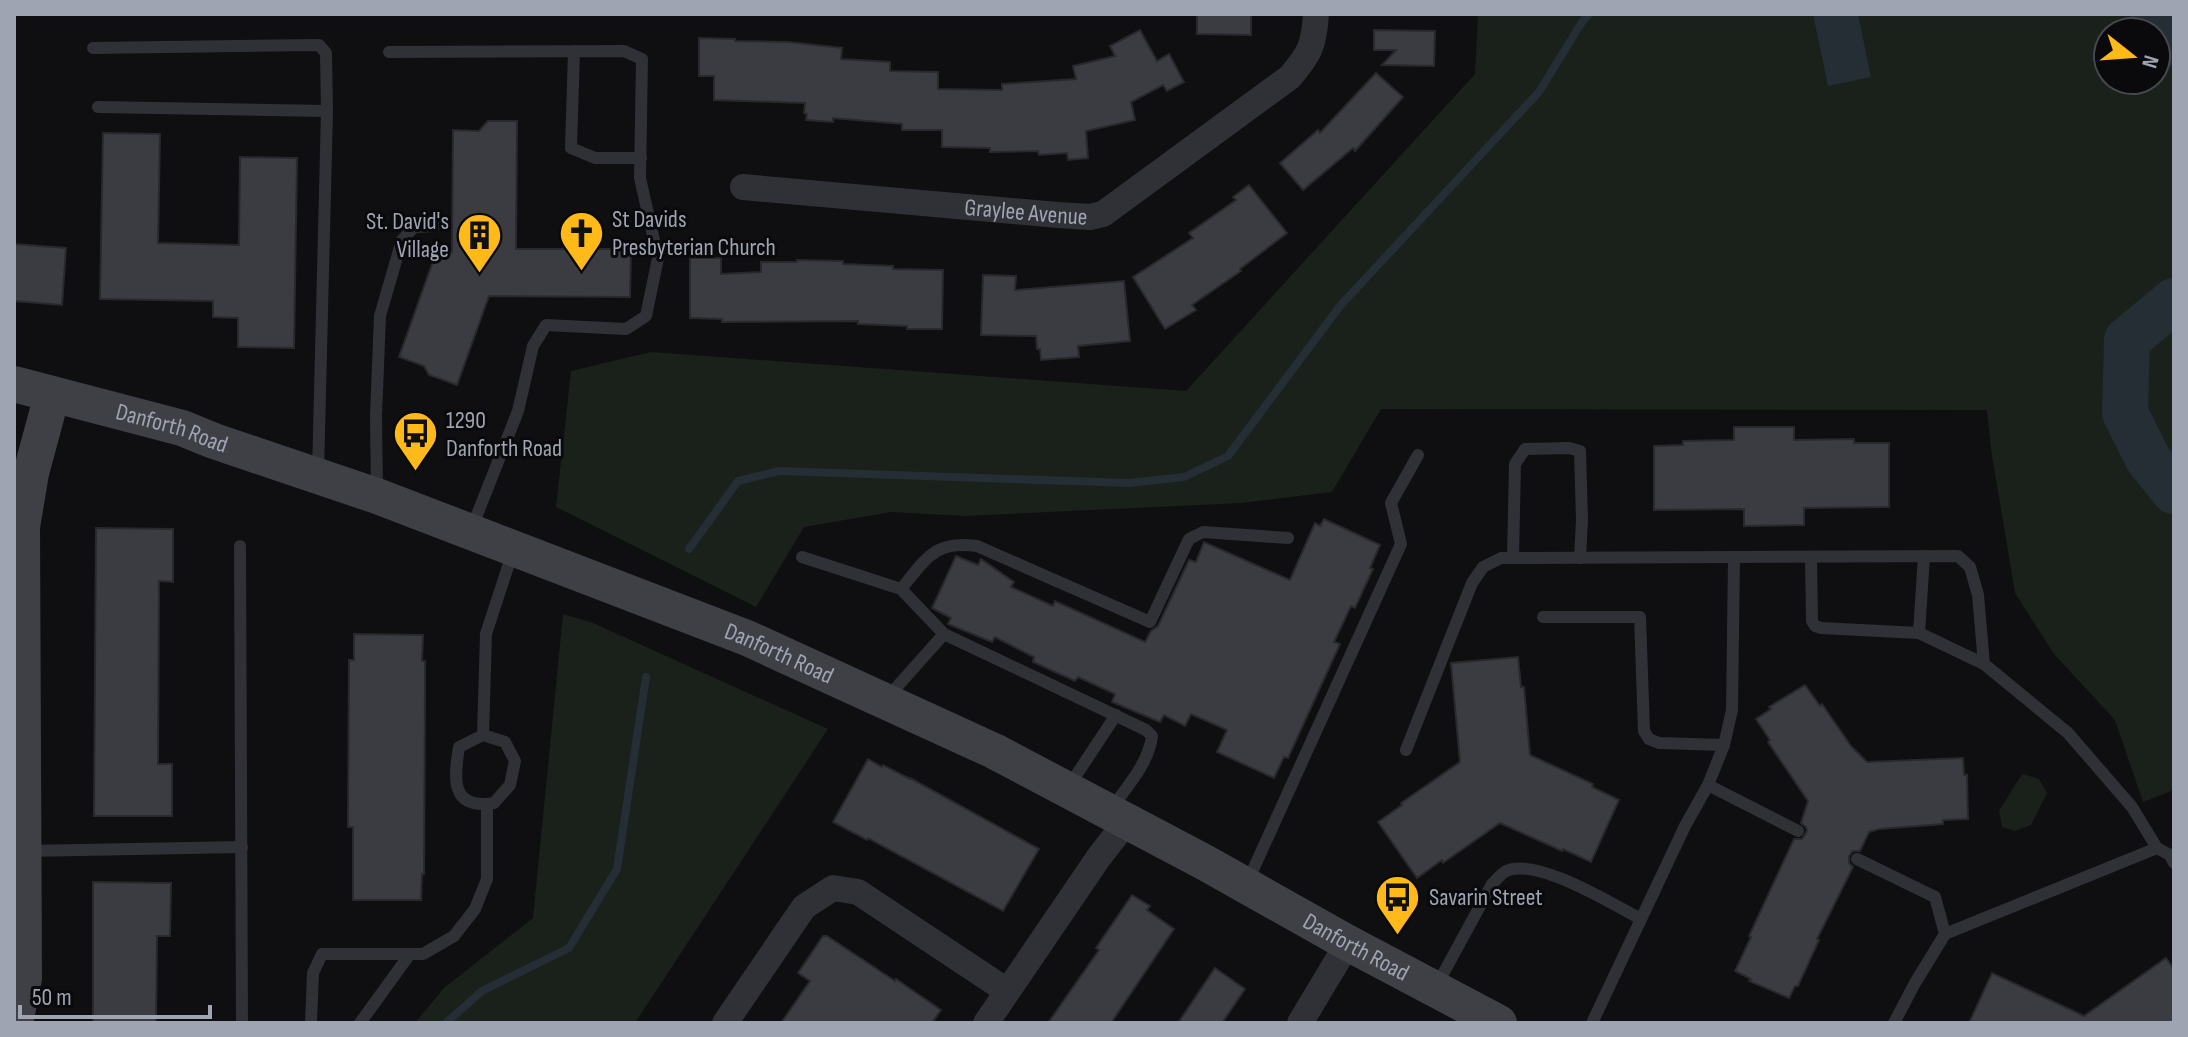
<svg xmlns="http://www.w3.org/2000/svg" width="2188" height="1037" font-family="'Sofia Sans Condensed',sans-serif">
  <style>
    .green { fill: #19211a; fill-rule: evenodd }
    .water { fill: #252d35 }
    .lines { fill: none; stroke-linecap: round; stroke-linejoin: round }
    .stream { stroke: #252d35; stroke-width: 8 }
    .river { stroke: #252d35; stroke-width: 46 }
    .building { fill: #3b3c41; stroke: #29292d; stroke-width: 2 }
    .lane { stroke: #303136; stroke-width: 12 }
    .street { stroke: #303136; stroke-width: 26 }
    .secondary { stroke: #3e4046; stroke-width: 36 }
    .labels { text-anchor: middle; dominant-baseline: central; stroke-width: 6; stroke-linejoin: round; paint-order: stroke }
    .street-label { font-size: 24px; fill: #9fa4b3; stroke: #0a0a0c }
    .poi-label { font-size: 24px; fill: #9fa4b3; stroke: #0a0a0c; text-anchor: start }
  </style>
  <rect width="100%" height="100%" fill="#0f0f11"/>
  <!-- green -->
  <g class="green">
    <path d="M1478,14H2174V790L2143,802L2115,720L2054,654L2015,593L1991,450L1987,410L1381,409L1332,492L1241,503L965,516L891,512L804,527L756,607L556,507L571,371L651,352L1186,391L1475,74ZM2108,32H2156V80H2108Z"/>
    <polygon points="563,614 593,623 828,729 635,1023 415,1023 444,988 533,918"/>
    <path d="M2023,774L2039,779L2047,793L2031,825L2015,831L2002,827L1999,810C2009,798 2013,785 2023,774Z"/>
  </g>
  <!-- water -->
  <polygon class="water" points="1813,14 1858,14 1871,77 1828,86"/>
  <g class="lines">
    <!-- stream -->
    <g class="stream">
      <polyline points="689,549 738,481 779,471 1129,483 1184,477 1228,456 1340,306 1539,92 1582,22 1589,14"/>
      <polyline points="446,1023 482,991 569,948 617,869 646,677"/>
    </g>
    <!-- river -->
    <g class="river">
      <polyline points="2153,14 2174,43"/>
      <polyline points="2174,301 2127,340 2125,413 2148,459 2174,491"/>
    </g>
  </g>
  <!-- building -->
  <g class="building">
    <polygon points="1197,14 1251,14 1251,35 1197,34"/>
    <polygon points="1140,30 1157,61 1169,54 1184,82 1167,91 1163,85 1131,102 1135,120 1086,131 1088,158 1068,160 1067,153 1039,155 1038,151 990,152 990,148 942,147 942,130 902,130 902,124 833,118 833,122 806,120 807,114 804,113 805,103 714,100 714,76 699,76 699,38 735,39 735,41 788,42 842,48 841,59 890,62 890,71 938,72 938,89 1002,90 1002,84 1076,79 1073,66 1115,56 1110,46"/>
    <polygon points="1374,30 1435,31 1434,66 1382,65 1396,50 1374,50"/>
    <polygon points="1376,73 1403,97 1355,151 1353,148 1303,190 1280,163 1318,130 1320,133"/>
    <polygon points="488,121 517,121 516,249 631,249 630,297 489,296 457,385 429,375 424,366 399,357 438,247 452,252 453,130 479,131"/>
    <polygon points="103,133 160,134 158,243 239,245 240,157 297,158 294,348 238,347 238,318 213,317 213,301 100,299"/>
    <polygon points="1249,185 1287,233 1240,269 1241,271 1192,305 1196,310 1165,329 1133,277 1193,238 1189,233 1236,200 1233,197"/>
    <polygon points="14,244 66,248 62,305 14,301"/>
    <polygon points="690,258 721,258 721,274 761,272 761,262 797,262 797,260 843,261 843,264 893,266 893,269 943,270 942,329 907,329 907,326 858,324 858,321 722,322 722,319 690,318"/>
    <polygon points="983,275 1016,276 1015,290 1124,281 1130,341 1078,346 1079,357 1041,360 1040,349 1037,349 1036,336 981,335"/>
    <polygon points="1734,427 1794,427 1794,440 1854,439 1854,443 1889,443 1889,507 1804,508 1804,525 1744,526 1744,509 1654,510 1654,446 1683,445 1683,441 1734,440"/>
    <polygon points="1324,519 1380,545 1370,568 1373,569 1355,608 1351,606 1334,642 1340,644 1288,758 1284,757 1274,778 1217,752 1227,730 1191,714 1185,726 1164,715 1160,722 1112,702 1115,694 1078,677 1075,681 1033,662 1034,657 995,637 992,642 948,624 951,618 932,608 956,556 978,565 981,559 1014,582 1011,587 1053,606 1055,601 1145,642 1151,631 1158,626 1189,560 1196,562 1204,542 1290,580 1315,523 1320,526"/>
    <polygon points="96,528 173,529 173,582 159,581 158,764 172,764 172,816 94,816"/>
    <polygon points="354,634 423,635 422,661 425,661 425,684 424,874 422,874 421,900 353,900 353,827 348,827 349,660 354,660"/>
    <polygon points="1518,657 1521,687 1524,687 1530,755 1593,784 1592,787 1619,800 1591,862 1563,849 1562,851 1500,823 1443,863 1442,860 1417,878 1378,822 1402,805 1401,803 1460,762 1451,663"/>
    <polygon points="1805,685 1820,706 1822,704 1851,746 1867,762 1963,758 1964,775 1967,775 1968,819 1943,820 1943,824 1879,829 1869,832 1860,851 1853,851 1849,856 1849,863 1853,867 1817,939 1819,940 1798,986 1795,986 1789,998 1749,981 1751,979 1735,971 1751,937 1749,936 1794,839 1802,839 1807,831 1806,827 1801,823 1808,801 1768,742 1770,740 1756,719 1771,709 1769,707"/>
    <polygon points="868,759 882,767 883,765 910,779 910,778 1039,849 1003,911 868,838 867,840 833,822"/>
    <polygon points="93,882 171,883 170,936 157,936 156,1023 93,1023"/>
    <polygon points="1132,895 1150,906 1147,910 1174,929 1111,1023 1048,1023 1099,950 1096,948"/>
    <polygon points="823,936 827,936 895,981 896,979 941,1010 932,1023 781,1023 810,981 798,973"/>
    <polygon points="2166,958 2174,969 2174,1023 1969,1023 1992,973 2084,1016"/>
    <polygon points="1215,968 1245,989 1222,1023 1178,1023"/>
  </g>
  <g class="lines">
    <!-- lane -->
    <g class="lane">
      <polyline points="93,48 319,45 326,53 327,111 318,473"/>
      <polyline points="574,51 571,148 595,158 641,158"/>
      <polyline points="389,52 624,51 642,59 640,178 658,258 646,316 626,329 546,325 533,346 518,411 471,530"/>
      <polyline points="98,107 327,111"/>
      <polyline points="377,493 376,416 380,316 402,240 414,227 434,226"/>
      <polyline points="240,546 242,1023"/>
      <polyline points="1924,556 1919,633 1984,664"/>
      <polyline points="802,557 901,589 944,634"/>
      <polyline points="1811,557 1812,621 1815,626 1821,628 1919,633"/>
      <polyline points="1513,558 1515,464 1525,449 1569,448 1580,451 1582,520 1580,558"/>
      <path d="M901,589C926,559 934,540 977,546L1150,622L1189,539L1203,532L1288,538"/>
      <polyline points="1543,617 1640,617 1644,731 1649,739 1659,743 1724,745"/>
      <path d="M887,698L944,634L1146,730L1152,736C1149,763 1126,788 1111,809"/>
      <path d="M483,735L459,747C454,778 450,810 494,803L510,785L515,761L505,742L483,735L486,634L513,551"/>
      <polyline points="1406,750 1472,583 1483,567 1501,558 1734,557"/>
      <polyline points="1708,785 1798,831"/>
      <polyline points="1069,786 1116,715"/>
      <polyline points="26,851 242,847"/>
      <polyline points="1857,859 1935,897 1945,934"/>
      <polyline points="1247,883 1401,544 1391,503 1418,455"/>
      <path d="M1437,985L1492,884C1496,880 1502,873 1506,871C1537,857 1612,904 1641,919"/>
      <polyline points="311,1023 313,973 322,954 423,954 454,936 475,909 487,879 487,804"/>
      <polyline points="360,1023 410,954"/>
      <polyline points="1592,1023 1685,826 1708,785 1724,745 1732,710 1734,557 1958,556 1970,567 1978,595 1984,664 2068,733 2132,807 2157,848"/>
      <polyline points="1894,1023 1915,983 1945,934 2157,848 2170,855 2174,863"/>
    </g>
    <!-- street -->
    <g class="street">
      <path id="s1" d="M743,187L1058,215L1090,217L1103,214L1290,77C1310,53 1314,46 1316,14"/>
      <polyline points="725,1023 804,907 833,888 858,892 1007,991"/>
      <polyline points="986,1023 1099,857 1127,821"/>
      <polyline points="1300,1023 1348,943"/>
    </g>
    <!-- secondary -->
    <g class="secondary">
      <path id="s2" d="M14,384L182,428L214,441L377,496L747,638L994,751L1204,862L1348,943L1499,1023"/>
      <polyline points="15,1023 24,978 22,527 31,473 52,395"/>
    </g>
  </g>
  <!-- icons -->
  <defs>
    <symbol id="church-pin" viewBox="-11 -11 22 30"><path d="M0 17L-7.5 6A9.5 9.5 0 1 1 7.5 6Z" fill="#ffb919" stroke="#0a0a0c"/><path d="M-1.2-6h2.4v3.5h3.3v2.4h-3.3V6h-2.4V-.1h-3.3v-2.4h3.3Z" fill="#111"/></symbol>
    <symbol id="building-pin" viewBox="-11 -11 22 30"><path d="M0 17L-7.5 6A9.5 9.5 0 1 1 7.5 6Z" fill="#ffb919" stroke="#0a0a0c"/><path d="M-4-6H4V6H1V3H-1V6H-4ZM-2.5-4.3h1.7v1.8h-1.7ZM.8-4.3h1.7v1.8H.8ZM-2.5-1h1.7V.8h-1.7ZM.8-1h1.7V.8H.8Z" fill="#111"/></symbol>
    <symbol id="bus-pin" viewBox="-11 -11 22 30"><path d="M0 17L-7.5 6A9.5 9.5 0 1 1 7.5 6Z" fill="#ffb919" stroke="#0a0a0c"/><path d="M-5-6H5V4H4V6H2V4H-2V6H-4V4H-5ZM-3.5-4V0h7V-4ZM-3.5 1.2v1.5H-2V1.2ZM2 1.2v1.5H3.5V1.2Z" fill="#111"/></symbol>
  </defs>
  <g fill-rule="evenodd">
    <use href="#church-pin" x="556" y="208" width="51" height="69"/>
    <use href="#building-pin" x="454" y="210" width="51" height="69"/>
    <use href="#bus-pin" x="390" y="408" width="51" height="69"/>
    <use href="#bus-pin" x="1372" y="872" width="51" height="69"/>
  </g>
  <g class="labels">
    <!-- street labels -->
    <g class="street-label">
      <text stroke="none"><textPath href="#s1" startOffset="284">Graylee Avenue</textPath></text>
      <text stroke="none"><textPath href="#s2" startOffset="164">Danforth Road</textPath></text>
      <text stroke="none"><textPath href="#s2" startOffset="812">Danforth Road</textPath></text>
      <text stroke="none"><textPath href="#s2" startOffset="1460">Danforth Road</textPath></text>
    </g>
    <!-- poi labels -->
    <g class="poi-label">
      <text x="612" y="219">St Davids<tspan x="612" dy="28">Presbyterian Church</tspan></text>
      <text x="449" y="221" text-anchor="end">St. David's<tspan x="449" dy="28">Village</tspan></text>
      <text x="446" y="420">1290<tspan x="446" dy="28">Danforth Road</tspan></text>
      <text x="1429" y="897">Savarin Street</text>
    </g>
  </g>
  <!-- border -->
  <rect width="2188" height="1037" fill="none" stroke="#9fa4b3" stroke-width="32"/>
  <!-- north arrow -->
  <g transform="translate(2132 56) rotate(107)"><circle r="38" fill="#0a0a0c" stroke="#46484f" stroke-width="2"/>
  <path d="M0-6L14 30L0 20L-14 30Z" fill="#ffb919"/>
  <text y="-12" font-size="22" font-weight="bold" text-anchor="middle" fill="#9fa4b3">N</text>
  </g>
  <!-- scale -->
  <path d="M20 1005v12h190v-12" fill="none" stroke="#9fa4b3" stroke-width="4"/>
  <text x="32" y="1005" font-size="24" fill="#9fa4b3" stroke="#0a0a0c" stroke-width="6" paint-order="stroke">50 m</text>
</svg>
